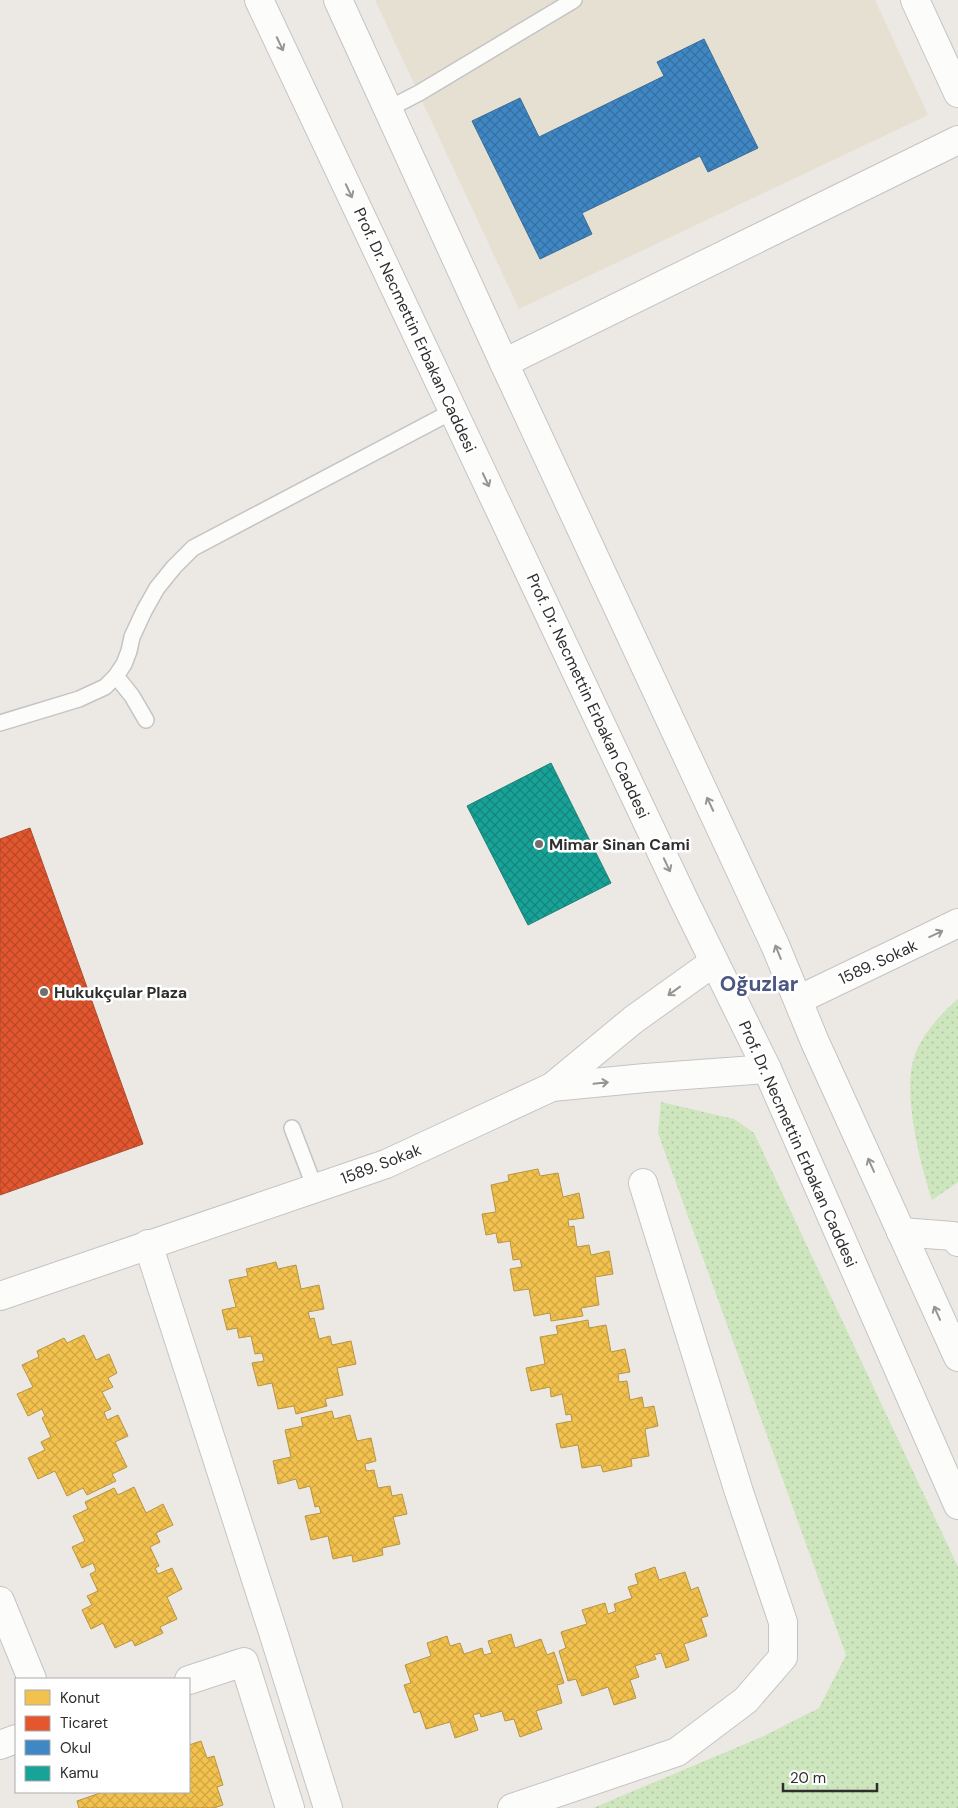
<svg xmlns="http://www.w3.org/2000/svg" width="958" height="1808" font-family="'DM Sans',sans-serif">
  <style>
    .education { fill: #e6e0d3 }
    .grass { fill: url(#grass-dots) }
    .homes { fill: url(#homes-cross-hatch); stroke: #b79544 }
    .shops { fill: url(#shops-cross-hatch); stroke: #ad4b2e }
    .schools { fill: url(#schools-cross-hatch); stroke: #3a6d98 }
    .public { fill: url(#public-cross-hatch); stroke: #1e8078 }
    .lines { fill: none; stroke-linecap: round; stroke-linejoin: round }
    .service-casing { stroke: #c5c4c5; stroke-width: 18 }
    .minor-casing { stroke: #c5c4c5; stroke-width: 30 }
    .secondary-casing { stroke: #c5c4c5; stroke-width: 30 }
    .service { stroke: #fcfcfb; stroke-width: 15 }
    .minor { stroke: #fcfcfb; stroke-width: 28 }
    .secondary { stroke: #fcfcfb; stroke-width: 28 }
    .oneway { stroke: #959594 }
    .poi-dot { fill: #706f6e; stroke: #fff; stroke-width: 2 }
    .labels { text-anchor: middle; dominant-baseline: central; stroke-width: 5; stroke-linejoin: round; paint-order: stroke }
    .street-label { font-size: 16px; fill: #2e2e2e; stroke: #fff }
    .poi-label { font-size: 16px; font-weight: bold; fill: #2e2e2e; stroke: #fff; text-anchor: start }
    .district-label { font-size: 21px; font-weight: bold; fill: #4d5680; stroke: #fff }
  </style>
  <defs>
    <pattern id="grass-dots" width="8" height="8" patternUnits="userSpaceOnUse" patternTransform="scale(1.25)"><rect width="8" height="8" fill="#cee6be"/><path d="M2 2h.1M6 6h.1" fill="none" stroke="#b1c6a4" stroke-width="1.8" stroke-linecap="round"/></pattern>
    <pattern id="homes-cross-hatch" width="8" height="8" patternUnits="userSpaceOnUse" patternTransform="scale(1.25)"><rect width="8" height="8" fill="#f2c14e"/><path d="M0 0l8 8M0 8l8-8" fill="none" stroke="#d0a644"/></pattern>
    <pattern id="shops-cross-hatch" width="8" height="8" patternUnits="userSpaceOnUse" patternTransform="scale(1.25)"><rect width="8" height="8" fill="#e4572e"/><path d="M0 0l8 8M0 8l8-8" fill="none" stroke="#b94828"/></pattern>
    <pattern id="schools-cross-hatch" width="8" height="8" patternUnits="userSpaceOnUse" patternTransform="scale(1.25)"><rect width="8" height="8" fill="#3f88c5"/><path d="M0 0l8 8M0 8l8-8" fill="none" stroke="#3570a0"/></pattern>
    <pattern id="public-cross-hatch" width="8" height="8" patternUnits="userSpaceOnUse" patternTransform="scale(1.25)"><rect width="8" height="8" fill="#17a398"/><path d="M0 0l8 8M0 8l8-8" fill="none" stroke="#15857c"/></pattern>
  </defs>
  <rect width="100%" height="100%" fill="#ece8e4"/>
  <!-- education -->
  <polygon class="education" points="375,0 875,0 928,115 519,309"/>
  <!-- grass -->
  <g class="grass">
    <path d="M958,999V1182L932,1200C920,1163 905,1103 912,1065C917,1040 939,1015 958,999Z"/>
    <polygon points="661,1102 734,1119 754,1133 958,1567 958,1808 593,1808 764,1736 819,1708 846,1655 658,1133"/>
  </g>
  <!-- homes -->
  <g class="homes">
    <polygon points="538,1169 540,1176 558,1173 563,1197 579,1193 584,1218 568,1220 569,1227 574,1226 577,1247 589,1245 591,1255 609,1251 613,1274 595,1277 599,1305 581,1308 583,1316 551,1321 550,1313 534,1316 529,1289 514,1291 510,1269 522,1267 520,1259 513,1260 510,1241 498,1243 496,1233 486,1235 482,1214 496,1212 491,1185 509,1181 508,1175"/>
    <polygon points="276,1262 278,1269 296,1265 301,1289 319,1285 324,1309 308,1312 310,1319 314,1318 319,1339 330,1336 332,1345 351,1341 356,1364 337,1368 343,1395 325,1399 327,1406 296,1414 294,1406 278,1409 272,1383 258,1386 252,1363 264,1361 262,1353 255,1354 251,1336 239,1338 237,1328 227,1330 222,1310 236,1307 229,1280 248,1276 246,1269"/>
    <polygon points="588,1320 589,1328 606,1325 611,1352 625,1349 630,1372 618,1374 619,1382 627,1381 630,1400 642,1397 644,1408 654,1406 658,1426 645,1429 649,1456 631,1459 632,1466 603,1472 601,1465 582,1468 578,1445 561,1448 556,1424 572,1421 571,1414 566,1415 562,1394 551,1397 550,1387 531,1391 526,1368 545,1364 540,1337 558,1334 556,1326"/>
    <polygon points="84,1335 96,1360 109,1354 117,1373 108,1378 113,1387 102,1392 111,1409 104,1412 107,1420 118,1415 128,1436 115,1442 127,1467 112,1474 116,1481 87,1495 83,1488 67,1496 55,1471 38,1479 28,1458 45,1450 41,1442 51,1437 42,1418 45,1416 42,1409 28,1416 17,1394 33,1387 22,1365 39,1357 37,1351 64,1338 67,1343"/>
    <polygon points="332,1411 334,1419 350,1415 357,1441 371,1438 376,1461 365,1464 366,1471 374,1470 378,1488 390,1486 392,1496 402,1494 407,1514 393,1517 400,1544 382,1548 383,1555 353,1562 352,1555 333,1559 328,1536 311,1540 305,1516 321,1513 319,1506 315,1507 310,1486 299,1489 296,1479 278,1484 273,1461 291,1457 285,1430 303,1426 301,1418"/>
    <polygon points="134,1487 146,1513 163,1504 173,1525 156,1533 160,1542 150,1547 159,1566 155,1568 158,1574 172,1568 182,1589 167,1597 177,1619 160,1627 163,1633 135,1646 132,1640 115,1648 103,1623 91,1629 82,1610 92,1605 87,1596 98,1591 90,1574 96,1571 93,1563 82,1568 72,1547 85,1541 73,1516 88,1509 85,1502 114,1488 118,1495"/>
    <polygon points="655,1567 659,1580 685,1572 691,1590 698,1587 708,1616 701,1618 707,1636 684,1644 689,1660 666,1668 661,1653 654,1655 656,1659 635,1666 639,1677 630,1680 636,1698 614,1705 608,1687 582,1696 576,1679 568,1681 559,1651 566,1648 561,1632 587,1624 582,1610 605,1603 608,1614 616,1611 614,1604 632,1598 628,1587 638,1584 635,1574"/>
    <polygon points="511,1634 515,1648 541,1639 547,1655 554,1652 564,1683 557,1685 562,1703 536,1711 542,1729 520,1737 514,1719 505,1721 502,1711 481,1717 480,1713 473,1715 478,1730 455,1738 450,1722 426,1729 420,1711 414,1713 404,1685 411,1683 405,1665 431,1656 427,1643 447,1636 450,1646 460,1643 464,1654 482,1648 484,1655 492,1653 488,1641"/>
    <polygon points="201,1741 207,1758 214,1756 223,1785 217,1787 223,1805 214,1808 79,1808 77,1801 103,1792 189,1792 189,1745"/>
  </g>
  <!-- shops -->
  <polygon class="shops" points="30,828 143,1144 0,1195 0,839"/>
  <!-- schools -->
  <polygon class="schools" points="704,39 758,148 708,172 700,156 582,213 592,234 540,259 472,121 520,98 539,137 664,76 657,62"/>
  <!-- public -->
  <polygon class="public" points="551,763 611,883 528,925 467,806"/>
  <g class="lines">
    <defs>
      <g id="service">
        <polyline points="388,109 419,93 574,0"/>
        <polyline points="116,676 132,696 146,720"/>
        <polyline points="0,723 79,699 105,687 116,676 124,664 129,651 132,637 144,611 157,588 174,567 193,548 453,411"/>
        <polyline points="292,1128 315,1188"/>
      </g>
      <g id="minor">
        <polyline points="915,0 958,93"/>
        <polyline points="504,363 958,140"/>
        <polyline points="798,1000 958,923"/>
        <polyline points="552,1087 633,1020 714,962"/>
        <polyline points="901,1232 953,1236 958,1242"/>
        <polyline points="148,1244 273,1632 328,1808"/>
        <polyline points="0,1296 386,1164 552,1087 645,1078 767,1069"/>
        <polyline points="0,1601 32,1679"/>
        <polyline points="189,1680 244,1662 290,1808"/>
        <polyline points="0,1745 16,1739"/>
        <polyline points="512,1808 677,1752 746,1700 783,1657 783,1622 739,1492 643,1183"/>
      </g>
      <g id="secondary">
        <polyline points="259,0 684,900 767,1069 958,1505"/>
        <polyline points="338,0 504,363 775,945 815,1042 958,1357"/>
      </g>
    </defs>
    <!-- service casing -->
    <use href="#service" class="service-casing"/>
    <!-- minor casing -->
    <use href="#minor" class="minor-casing"/>
    <!-- secondary casing -->
    <use href="#secondary" class="secondary-casing"/>
    <!-- service -->
    <use href="#service" class="service"/>
    <!-- minor -->
    <use href="#minor" class="minor"/>
    <!-- secondary -->
    <use href="#secondary" class="secondary"/>
  </g>
  <!-- one-way arrows -->
  <defs><path id="oneway-shaft" d="M-6 0H5M1.5-3L5.5 0L1.5 3" fill="none" stroke-width="1.6" stroke-linecap="round" stroke-linejoin="round" transform="scale(1.25)"/></defs>
  <g class="oneway">
    <use href="#oneway-shaft" transform="translate(280 44) rotate(65)"/>
    <use href="#oneway-shaft" transform="translate(349 191) rotate(65)"/>
    <use href="#oneway-shaft" transform="translate(486 480) rotate(65)"/>
    <use href="#oneway-shaft" transform="translate(710 804) rotate(-115)"/>
    <use href="#oneway-shaft" transform="translate(667 865) rotate(65)"/>
    <use href="#oneway-shaft" transform="translate(936 934) rotate(-25)"/>
    <use href="#oneway-shaft" transform="translate(778 952) rotate(-112)"/>
    <use href="#oneway-shaft" transform="translate(674 991) rotate(144)"/>
    <use href="#oneway-shaft" transform="translate(601 1083) rotate(-6)"/>
    <use href="#oneway-shaft" transform="translate(871 1165) rotate(-114)"/>
    <use href="#oneway-shaft" transform="translate(937 1313) rotate(-114)"/>
  </g>
  <!-- markers -->
  <g class="poi-dot">
    <circle cx="539" cy="844" r="5"/>
    <circle cx="44" cy="992" r="5"/>
  </g>
  <g class="labels">
    <!-- street labels -->
    <g class="street-label">
      <text transform="translate(415 330) rotate(65)">Prof. Dr. Necmettin Erbakan Caddesi</text>
      <text transform="translate(588 696) rotate(65)">Prof. Dr. Necmettin Erbakan Caddesi</text>
      <text transform="translate(878 962) rotate(-25)">1589. Sokak</text>
      <text transform="translate(798 1144) rotate(66)">Prof. Dr. Necmettin Erbakan Caddesi</text>
      <text transform="translate(381 1164) rotate(-21)">1589. Sokak</text>
    </g>
    <!-- poi labels -->
    <g class="poi-label">
      <text x="549" y="844">Mimar Sinan Cami</text>
      <text x="54" y="992">Hukukçular Plaza</text>
    </g>
    <!-- district labels -->
    <g class="district-label">
      <text x="759" y="984">Oğuzlar</text>
    </g>
  </g>
  <!-- legend -->
  <rect x="15" y="1678" width="175" height="115" fill="#ffffff" stroke="#ababab"/>
  <rect x="25" y="1690" width="25" height="15" fill="#f2c14e" stroke="#ababab"/>
  <text x="60" y="1703" font-size="15" fill="#2e2e2e">Konut</text>
  <rect x="25" y="1716" width="25" height="15" fill="#e4572e" stroke="#ababab"/>
  <text x="60" y="1728" font-size="15" fill="#2e2e2e">Ticaret</text>
  <rect x="25" y="1740" width="25" height="15" fill="#3f88c5" stroke="#ababab"/>
  <text x="60" y="1753" font-size="15" fill="#2e2e2e">Okul</text>
  <rect x="25" y="1766" width="25" height="15" fill="#17a398" stroke="#ababab"/>
  <text x="60" y="1778" font-size="15" fill="#2e2e2e">Kamu</text>
  <!-- scale -->
  <path d="M783 1783v8h94v-8" fill="none" stroke="#2e2e2e" stroke-width="2.5"/>
  <text x="790" y="1783" font-size="15" fill="#2e2e2e" stroke="#ffffff" stroke-width="4" paint-order="stroke">20 m</text>
</svg>
